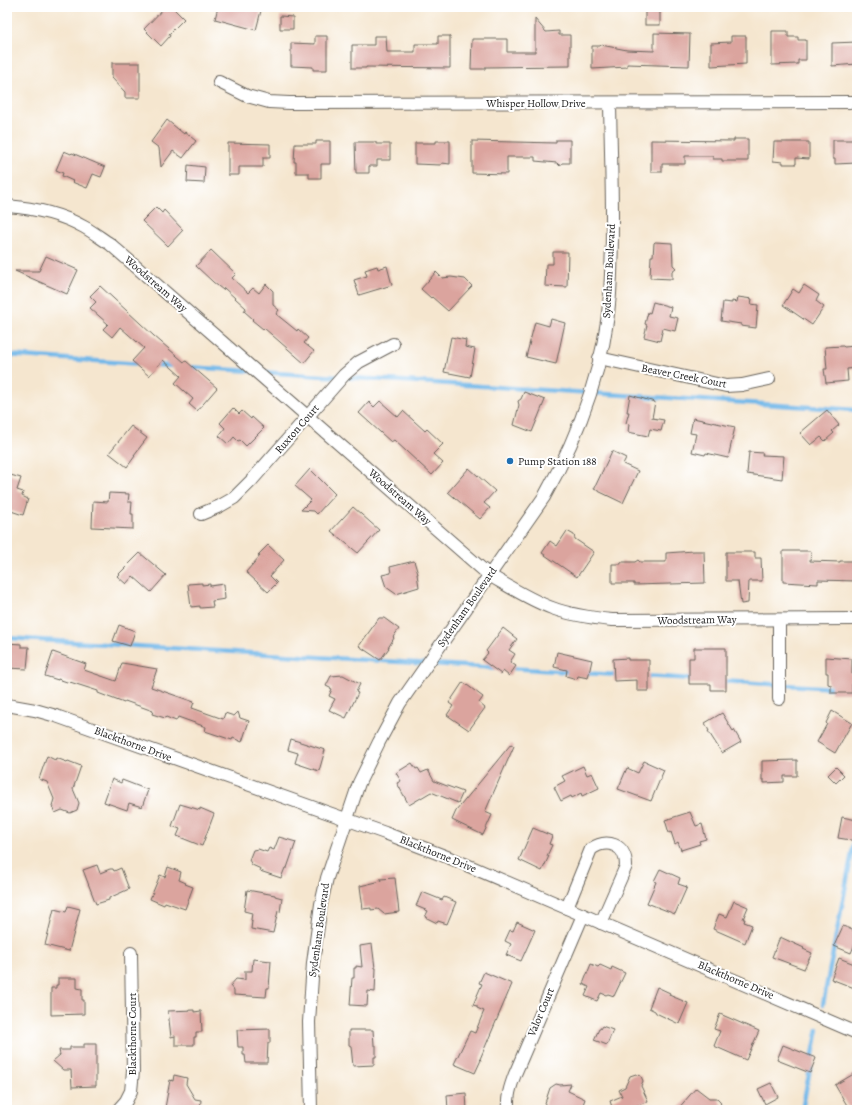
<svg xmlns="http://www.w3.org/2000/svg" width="864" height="1117" font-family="Alegreya,serif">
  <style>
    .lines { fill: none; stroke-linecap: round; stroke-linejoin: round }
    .stream { stroke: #72b8e9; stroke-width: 4.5 }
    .building { fill: #dba49e }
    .street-casing { stroke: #68635b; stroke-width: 14 }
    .street { stroke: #fff; stroke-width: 12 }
    .poi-dot { fill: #1f6fb2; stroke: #fff; stroke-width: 1.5 }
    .labels { text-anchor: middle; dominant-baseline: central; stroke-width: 4; stroke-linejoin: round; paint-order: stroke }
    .street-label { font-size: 11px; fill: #1c1c1c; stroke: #fff }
    .poi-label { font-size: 11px; fill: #1c1c1c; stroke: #fff; text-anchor: start }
  </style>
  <rect width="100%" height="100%" fill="#fff"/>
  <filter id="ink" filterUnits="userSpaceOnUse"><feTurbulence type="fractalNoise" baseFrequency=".025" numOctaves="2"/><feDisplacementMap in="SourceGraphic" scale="8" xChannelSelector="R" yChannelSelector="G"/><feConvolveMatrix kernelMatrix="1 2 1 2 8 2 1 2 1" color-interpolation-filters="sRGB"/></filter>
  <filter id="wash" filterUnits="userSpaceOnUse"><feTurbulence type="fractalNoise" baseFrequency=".012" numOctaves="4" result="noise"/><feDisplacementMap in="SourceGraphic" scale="16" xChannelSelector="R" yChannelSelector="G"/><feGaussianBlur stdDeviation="0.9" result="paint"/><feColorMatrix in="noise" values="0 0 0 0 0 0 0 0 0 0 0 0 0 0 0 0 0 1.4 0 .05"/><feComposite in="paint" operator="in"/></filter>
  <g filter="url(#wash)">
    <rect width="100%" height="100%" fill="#f5e6cf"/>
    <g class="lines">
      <!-- stream -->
      <g class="stream">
        <polyline points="7,355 141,364"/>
        <polyline points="154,365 175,366"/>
        <polyline points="188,367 251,371"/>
        <polyline points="260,372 857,410"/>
        <polyline points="7,638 498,668"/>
        <polyline points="509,668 572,672"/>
        <polyline points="583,673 620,675"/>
        <polyline points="643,676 694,679"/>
        <polyline points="721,681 835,688"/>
        <polyline points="847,689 857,689"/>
        <polyline points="823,1004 857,827"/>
        <polyline points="802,1110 818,1029"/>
      </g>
    </g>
    <g id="blocks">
      <!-- building -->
      <g class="building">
        <polygon points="165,7 172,7 184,19 169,34 170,36 161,46 144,29"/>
        <polygon points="218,7 262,7 256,30 215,19"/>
        <rect x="645" y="11" width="15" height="14"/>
        <polygon points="280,16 293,17 293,29 280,29"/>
        <polygon points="535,19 546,32 559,31 559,35 570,35 570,66 485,67 485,69 471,69 472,39 507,39 507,52 535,52"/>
        <polygon points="772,31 788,31 788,37 798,37 798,40 806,40 806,60 798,60 798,64 772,65"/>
        <polygon points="654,33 690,34 689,66 627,64 627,67 592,69 592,46 600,46 601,45 627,50 654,51"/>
        <polygon points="315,36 327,36 327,70 313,70 313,67 291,66 291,43 315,44"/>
        <polygon points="374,36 386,36 387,52 415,52 415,44 438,44 438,36 450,36 450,68 366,67 366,68 352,68 352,45 374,45"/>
        <polygon points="731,36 746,36 746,64 711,66 711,43 731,42"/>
        <polygon points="857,42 857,64 832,66 832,43"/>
        <polygon points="112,63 140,63 140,98 125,98 125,92 112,78"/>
        <polygon points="167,120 184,134 185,132 196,141 183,158 173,151 161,167 159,148 151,142"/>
        <polygon points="734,139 748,139 748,161 722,161 722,159 713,159 713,156 685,156 685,164 662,164 662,172 651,172 651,140 734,141"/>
        <polygon points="556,140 570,140 570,163 562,163 560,166 557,163 535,161 535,157 507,157 507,174 472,173 472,141 556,143"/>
        <polygon points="833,140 857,140 857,163 835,164 835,159 833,159"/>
        <polygon points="316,141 330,141 330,164 321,164 321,178 309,178 309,173 296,173 296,162 294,162 295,144 316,144"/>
        <polygon points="436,141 450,141 450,164 442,163 441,165 415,164 415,143 436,143"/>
        <polygon points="355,142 376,142 376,144 390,144 390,160 377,160 377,166 369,166 369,173 356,173"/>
        <polygon points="774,142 809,142 809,159 796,158 796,164 783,164 783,162 773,161"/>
        <polygon points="228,143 270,144 270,158 263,158 263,167 239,167 239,175 228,175"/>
        <polygon points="64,151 71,154 72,153 105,167 101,177 93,174 87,188 72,182 73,181 62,176 63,173 56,170"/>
        <polygon points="188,165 205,167 204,183 187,182"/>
        <polygon points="156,207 162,213 164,210 183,230 168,246 142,221"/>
        <polygon points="655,242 672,243 673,265 676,268 672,271 672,279 650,278 651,256 653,256 654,243"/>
        <polygon points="211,250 236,274 232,278 248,293 253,288 259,293 266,284 273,291 273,305 279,310 276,314 297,331 298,329 308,338 304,343 314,351 304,363 264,328 263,329 252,320 253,319 244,311 246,308 224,288 223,290 213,282 196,266"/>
        <polygon points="553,252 568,252 567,287 545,286 546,264 553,264"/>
        <polygon points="46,256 78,270 67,294 15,271 39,271"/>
        <polygon points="377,266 378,269 387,266 392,285 359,295 354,280 367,276 365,270"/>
        <polygon points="436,272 442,278 451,277 465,279 472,286 448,311 432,297 431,298 421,289"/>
        <polygon points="804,285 819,295 816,301 824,307 812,325 783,305 793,289 799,293"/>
        <polygon points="100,286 154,336 184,362 186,361 217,388 197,411 189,404 193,399 175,383 181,376 163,360 149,376 132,361 144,348 120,327 112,337 103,329 108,324 90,308 96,302 90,296"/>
        <polygon points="738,297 752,299 751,304 758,305 756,328 741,326 741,324 721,321 723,302 732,303 732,301 737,302"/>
        <polygon points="653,302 671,307 669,316 678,318 675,331 663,328 660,341 644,337 647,325 645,324 648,312 650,313"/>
        <polygon points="551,319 565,323 556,364 526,357 535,322 549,326"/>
        <polygon points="451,337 466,340 465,347 475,349 470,377 444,372"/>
        <polygon points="843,346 844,347 855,346 857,368 847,369 848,381 826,383 824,369 827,369 825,347"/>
        <polygon points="524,392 545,400 532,432 514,425 519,405 518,401 521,399"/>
        <polygon points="630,395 655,402 652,418 664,420 661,431 650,429 648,436 628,432 629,424 626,423 629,412 627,412"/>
        <polygon points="380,401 398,417 403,411 425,431 427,429 443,444 433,454 443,463 432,475 394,440 391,442 359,413 369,402 374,407"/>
        <polygon points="233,408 239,414 242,411 251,419 252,417 264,428 246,446 240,440 238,441 234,437 228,444 219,436 225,428 220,423"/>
        <polygon points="827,410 839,425 832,431 834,433 825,441 821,437 811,445 800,433"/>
        <polygon points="693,418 735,427 728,458 706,453 705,455 692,452 696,434 690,433"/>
        <polygon points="131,426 147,438 134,455 135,456 127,467 109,453"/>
        <polygon points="612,451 626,458 623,464 638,471 623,503 594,489"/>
        <polygon points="749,452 763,453 762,455 784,456 782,479 747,474"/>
        <polygon points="469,468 495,491 484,503 490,508 480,519 448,492"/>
        <polygon points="310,469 335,494 317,514 314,511 301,510 311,500 295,486"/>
        <polygon points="7,474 21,478 17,490 23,492 22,496 28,499 23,515 11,511 9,515 7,515"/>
        <polygon points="109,493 129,494 128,502 132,502 131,514 133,514 133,529 92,527 93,501 108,502"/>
        <polygon points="353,507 379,530 358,553 331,531"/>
        <polygon points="567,531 574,535 575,539 594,552 577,577 542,553 550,541 557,546"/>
        <polygon points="268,545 284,560 270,576 277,583 268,592 246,572 260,556 258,555"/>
        <polygon points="694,551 704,551 705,583 634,585 634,583 612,583 612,564 621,564 621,562 635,562 638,560 640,562 666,562 666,553"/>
        <polygon points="783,551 811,551 810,561 840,562 840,561 857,561 857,581 818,580 818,584 783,582"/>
        <polygon points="726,552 755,552 755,558 761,558 762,581 749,581 748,603 741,604 738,581 726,581"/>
        <polygon points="140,553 166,575 151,592 133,576 126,584 117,576"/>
        <polygon points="414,561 418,574 417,574 419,587 396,594 386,587 382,575 391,573 390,567"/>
        <polygon points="202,583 202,585 210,584 210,586 224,584 225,599 212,601 213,607 200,608 200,606 191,607 188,584"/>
        <polygon points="379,618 384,618 399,629 393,637 394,638 388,648 389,648 380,660 359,646"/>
        <polygon points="119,625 135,631 130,646 113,641"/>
        <polygon points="503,628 517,639 509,650 515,654 510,662 516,666 509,676 503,671 501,674 482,660 488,653 486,651"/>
        <polygon points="7,643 21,644 21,647 29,647 27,669 7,668"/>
        <polygon points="694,648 726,648 726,690 711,690 711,684 689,684 689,658 694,658"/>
        <polygon points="53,652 86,664 84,670 116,681 122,663 157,669 151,687 194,702 192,708 223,719 225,713 234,716 238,712 240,718 249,721 242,742 233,738 232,740 205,731 206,727 178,717 176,721 166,717 165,718 152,714 153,711 125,701 124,703 98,693 98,691 70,682 70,683 58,679 58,680 45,676"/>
        <polygon points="557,652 592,660 588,678 578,676 577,679 566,676 567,670 554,667"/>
        <polygon points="826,657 852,659 852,674 857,674 857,684 852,684 852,693 831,693 831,685 828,684 828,673 826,673"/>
        <polygon points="628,658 628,660 649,660 649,691 637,691 637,680 614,681 613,659"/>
        <polygon points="343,675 360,684 356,692 358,693 346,718 329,710 335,699 329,696 332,689 326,686 331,676"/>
        <polygon points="463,682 483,697 479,703 485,708 469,730 447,715 453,706 449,703"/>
        <polygon points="832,711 852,723 835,753 817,742 827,724 826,723"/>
        <polygon points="722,713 733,731 734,730 741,742 722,753 708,731 709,731 705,723"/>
        <polygon points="291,739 325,750 319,771 295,763 298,753 288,750"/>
        <polygon points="511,744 514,746 485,812 492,815 483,835 452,820 456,811"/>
        <polygon points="47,756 55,760 56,758 67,762 68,761 81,766 73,789 79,803 77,810 70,813 62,810 55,813 52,806 54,799 47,782 39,779"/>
        <polygon points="797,760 797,776 784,776 784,782 764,783 764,780 762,780 762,761"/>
        <polygon points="644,761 664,770 651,801 618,789 627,768 638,773"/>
        <polygon points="412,763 416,769 418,768 421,773 428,770 434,781 463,792 458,803 431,792 409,805 397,783 401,781 396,773"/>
        <polygon points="583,766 587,775 592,773 599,788 582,796 581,793 572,798 571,796 561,801 554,787 565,781 562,776"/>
        <polygon points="836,767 844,775 836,783 828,775"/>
        <polygon points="112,779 121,783 122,780 148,790 142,807 129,803 127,810 104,802"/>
        <polygon points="180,804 200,810 200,808 214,814 202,846 177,836 180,829 172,826"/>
        <polygon points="690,812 696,826 702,824 706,839 699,841 700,844 681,850 678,842 675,844 671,832 669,833 665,820"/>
        <polygon points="842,817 857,820 857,841 838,838"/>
        <polygon points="533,828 552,836 549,844 552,845 547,856 549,856 542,871 519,860"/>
        <polygon points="279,837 296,842 287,868 285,868 281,878 260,871 261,869 252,865 249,860 253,850 258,849 267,852 269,848 274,850"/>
        <polygon points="97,865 100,873 110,869 113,869 114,871 121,868 129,889 109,898 109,900 96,904 83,870"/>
        <polygon points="168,867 181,872 179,880 186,883 185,884 193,887 185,909 165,902 164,905 150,899 160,875 165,877"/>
        <polygon points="660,869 680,878 678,884 687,887 675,914 647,903 656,882 654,881"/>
        <polygon points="395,878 399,912 384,914 378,909 371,910 371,908 363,909 360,886 381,881 380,879"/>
        <polygon points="247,890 275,895 275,896 282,898 280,912 278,911 273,933 251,929 252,921 251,920 252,913 244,911"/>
        <polygon points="422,892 442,900 444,897 456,902 447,924 438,921 437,923 425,917 428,911 416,906"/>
        <polygon points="734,901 748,907 743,919 745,919 744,922 752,925 745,943 713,929 719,914 727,917"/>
        <polygon points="68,906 80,909 69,951 45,945 54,909 66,912"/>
        <polygon points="517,922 535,930 521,961 506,955 511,944 505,941 510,930 513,931"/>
        <polygon points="843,926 857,932 857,939 851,953 834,946"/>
        <polygon points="780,937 804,948 803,949 812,953 804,969 772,957"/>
        <polygon points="372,944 375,968 376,968 375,992 368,991 367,1006 350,1005 352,978 354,978 354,968 356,968 356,966 362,967 360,946"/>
        <polygon points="839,958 857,965 857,989 831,979"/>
        <polygon points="253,959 271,961 269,988 267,988 266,997 234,995 234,991 230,986 236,979 245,980 245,971 252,971"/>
        <polygon points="591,964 598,967 600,965 611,970 612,967 625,973 614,996 608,994 606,995 601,993 597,1001 585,996 589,987 583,984"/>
        <polygon points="484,972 512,984 480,1059 481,1060 475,1073 454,1064 470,1031 475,1033 484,1011 477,1008 477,1006 473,1005 482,984 479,983"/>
        <polygon points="58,978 77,978 77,988 82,989 82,1000 84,1000 84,1014 51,1015 51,988 56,988 56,985 58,985"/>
        <polygon points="657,987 670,993 669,995 688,1003 679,1024 656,1013 655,1011 649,1008"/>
        <polygon points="194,1010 194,1012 201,1011 202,1032 196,1032 196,1037 194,1037 194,1045 175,1045 175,1036 171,1037 168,1011"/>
        <polygon points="720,1014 759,1031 746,1060 714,1046 720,1031 714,1029"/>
        <polygon points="602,1026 613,1030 607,1045 594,1040 599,1029 600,1029"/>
        <polygon points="270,1029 270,1043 268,1043 267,1063 246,1063 245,1055 243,1055 243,1047 238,1047 237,1030"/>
        <polygon points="349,1030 373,1030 374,1045 376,1045 376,1057 374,1057 374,1065 353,1066 351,1046 349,1045"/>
        <polygon points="84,1044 96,1044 96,1086 72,1087 71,1070 63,1070 53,1061 60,1055 59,1050 70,1050 70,1047 84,1047"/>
        <polygon points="783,1045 816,1058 810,1073 777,1060"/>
        <polygon points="857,1072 857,1110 852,1110 849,1106 848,1107 835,1085"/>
        <polygon points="636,1074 641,1076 643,1081 641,1086 648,1101 636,1106 638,1110 613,1110 610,1101 622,1096 619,1090 625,1087 630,1076"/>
        <polygon points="174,1075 187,1078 186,1084 195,1099 201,1100 200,1110 167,1110 167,1108 165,1108 170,1080 173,1081"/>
        <polygon points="771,1083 778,1097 765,1104 758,1089"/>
        <polygon points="556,1084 560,1085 571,1084 568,1091 585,1099 581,1110 554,1110 544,1106 550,1088"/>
        <polygon points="696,1088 709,1098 717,1098 720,1101 722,1110 677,1110"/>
        <polygon points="466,1093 467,1110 448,1110 447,1095"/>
      </g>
    </g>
  </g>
  <g filter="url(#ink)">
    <use href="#blocks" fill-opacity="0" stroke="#68635b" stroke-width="1"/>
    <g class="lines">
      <defs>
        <g id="street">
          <polyline points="219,82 247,96 269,102 289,103 857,102"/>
          <path d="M7,206C33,208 61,214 84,227C93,232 102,239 110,244L489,575C510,587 530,600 552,608C571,615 592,618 612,620L857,619"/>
          <polyline points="599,358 726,386 742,385 769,379"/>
          <polyline points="201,514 220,506 234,498 252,480 344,375 359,362 393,344"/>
          <polyline points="779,699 779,620"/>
          <polyline points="7,705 35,710 56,716 385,833 455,860 857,1033"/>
          <path d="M567,908L591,849C607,838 626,844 626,866L601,923"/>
          <polyline points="118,1110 126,1101 131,1091 133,1071 131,953"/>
          <path d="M311,1110L309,1022L313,963L321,904L327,878L359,783L379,742L400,703L544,497C579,435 605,366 610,294C614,230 611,166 610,103"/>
          <path d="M508,1110C507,1097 510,1087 515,1074L583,915"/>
        </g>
      </defs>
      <!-- street casing -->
      <use href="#street" class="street-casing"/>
      <!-- street -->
      <use href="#street" class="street"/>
    </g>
  </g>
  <!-- markers -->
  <circle class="poi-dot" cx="510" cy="461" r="4"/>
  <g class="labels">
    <!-- street labels -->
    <g class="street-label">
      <text x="536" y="103">Whisper Hollow Drive</text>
      <text transform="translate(609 271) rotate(-87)">Sydenham Boulevard</text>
      <text transform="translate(156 284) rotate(41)">Woodstream Way</text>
      <text transform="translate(684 376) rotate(11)">Beaver Creek Court</text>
      <text transform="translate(297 429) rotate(-49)">Ruxton Court</text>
      <text transform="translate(400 497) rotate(41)">Woodstream Way</text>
      <text transform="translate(467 607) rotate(-55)">Sydenham Boulevard</text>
      <text transform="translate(697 620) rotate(-1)">Woodstream Way</text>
      <text transform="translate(133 744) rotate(20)">Blackthorne Drive</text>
      <text transform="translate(438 854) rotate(22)">Blackthorne Drive</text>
      <text transform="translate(319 930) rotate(-82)">Sydenham Boulevard</text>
      <text transform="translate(736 980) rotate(23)">Blackthorne Drive</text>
      <text transform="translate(541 1012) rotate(-67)">Valor Court</text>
      <text transform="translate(132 1034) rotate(-90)">Blackthorne Court</text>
    </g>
    <!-- poi labels -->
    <g class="poi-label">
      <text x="518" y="461">Pump Station 188</text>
    </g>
  </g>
  <!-- margin -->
  <rect width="864" height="1117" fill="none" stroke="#fff" stroke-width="24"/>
</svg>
